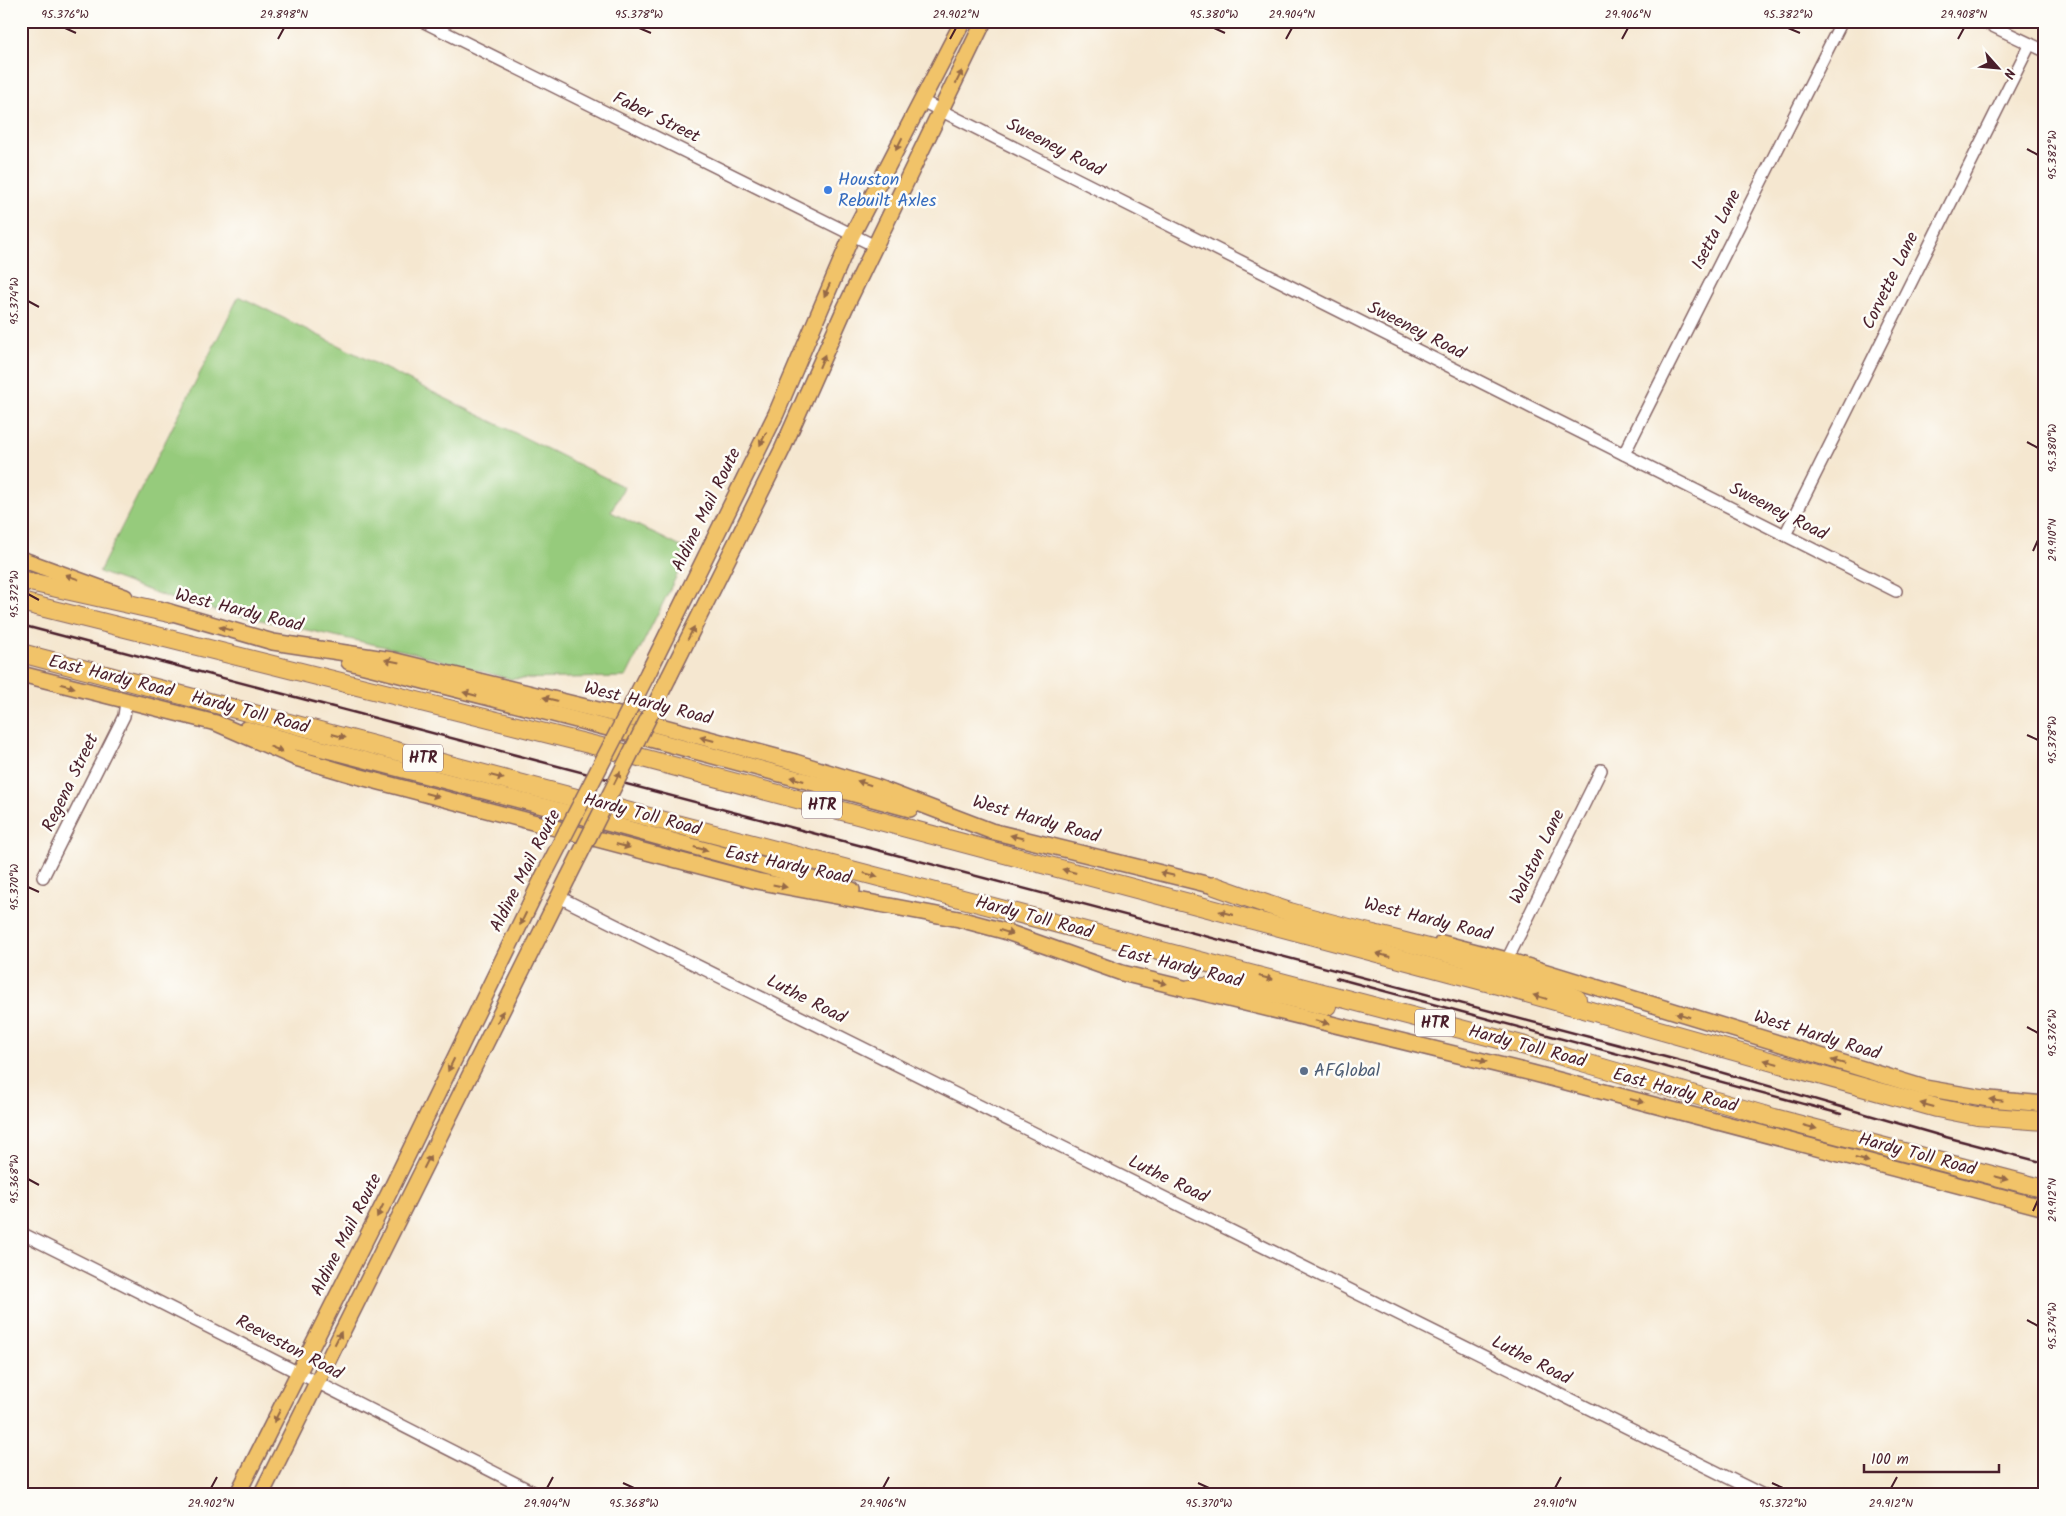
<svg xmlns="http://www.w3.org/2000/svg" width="2066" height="1516" font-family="Kalam,sans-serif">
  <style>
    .green { fill: #96cb7c; stroke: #707554 }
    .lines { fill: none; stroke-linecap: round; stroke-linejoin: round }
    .minor-casing { stroke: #866565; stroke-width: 14 }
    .major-casing { stroke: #866565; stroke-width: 18 }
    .highway-casing { stroke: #866565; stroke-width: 20 }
    .minor { stroke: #fff; stroke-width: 11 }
    .major { stroke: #f1c369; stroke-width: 15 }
    .highway { stroke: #f1c369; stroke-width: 18 }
    .rail { stroke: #4a1f2b; stroke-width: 2.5 }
    .major-bridge-casing { stroke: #866565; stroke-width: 18; stroke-linecap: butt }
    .major-bridge { stroke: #f1c369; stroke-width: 15 }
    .oneway { fill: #956947 }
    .ticks { fill: none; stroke: #4a1f2b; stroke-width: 2 }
    .shop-dot { fill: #3f7fe0; stroke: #fdfcf7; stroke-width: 2 }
    .service-dot { fill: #5c6f8a; stroke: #fdfcf7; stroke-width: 2 }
    .labels { text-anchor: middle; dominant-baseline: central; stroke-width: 5; stroke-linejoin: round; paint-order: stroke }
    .shield { fill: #fdfcf7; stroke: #806168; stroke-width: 1 }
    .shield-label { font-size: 16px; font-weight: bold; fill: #4a1f2b }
    .street-label { font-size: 18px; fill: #4a1f2b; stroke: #fdfcf7 }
    .shop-label { font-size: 18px; fill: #366cbe; stroke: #fdfcf7; text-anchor: start }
    .service-label { font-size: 18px; fill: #4e5e75; stroke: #fdfcf7; text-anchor: start }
    .neatline { fill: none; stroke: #4a1f2b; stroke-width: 2 }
    .ticks-label { font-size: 12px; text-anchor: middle; fill: #4a1f2b }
  </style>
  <rect width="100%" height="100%" fill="#fdfcf7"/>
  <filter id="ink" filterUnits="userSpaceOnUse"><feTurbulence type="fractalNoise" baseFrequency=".02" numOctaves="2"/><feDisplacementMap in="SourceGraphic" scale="10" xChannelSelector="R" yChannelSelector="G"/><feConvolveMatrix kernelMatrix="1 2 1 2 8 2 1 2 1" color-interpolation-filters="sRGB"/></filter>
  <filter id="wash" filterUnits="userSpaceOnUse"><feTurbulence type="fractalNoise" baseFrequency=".0096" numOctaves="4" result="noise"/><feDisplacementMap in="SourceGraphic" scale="20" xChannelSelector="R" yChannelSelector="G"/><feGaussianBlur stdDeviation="1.12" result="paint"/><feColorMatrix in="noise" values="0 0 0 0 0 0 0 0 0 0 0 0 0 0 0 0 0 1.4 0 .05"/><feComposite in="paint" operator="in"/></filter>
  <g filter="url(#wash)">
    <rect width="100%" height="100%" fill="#f5e7d0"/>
    <!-- green -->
    <polygon class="green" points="239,296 624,487 611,512 689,551 626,677 510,679 414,653 186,604 99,572"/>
  </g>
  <g filter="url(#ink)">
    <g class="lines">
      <defs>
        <g id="minor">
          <polyline points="422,21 875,246"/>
          <polyline points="1982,21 2045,51"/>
          <polyline points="922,101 1896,591"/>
          <polyline points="1624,454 1842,21"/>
          <polyline points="1785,535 2030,44"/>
          <polyline points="43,877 124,716 126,702"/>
          <polyline points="559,897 1763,1495"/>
          <polyline points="1507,960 1601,770"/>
          <path d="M21,1233C195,1319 366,1408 539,1495"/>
        </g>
        <g id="major">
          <polyline points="21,559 125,597"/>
          <polyline points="159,609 273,642 392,660 623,716 795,762 876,787 991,831 1226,889"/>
          <polyline points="349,662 639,736 910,809"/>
          <polyline points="649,671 776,414 852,235 963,21"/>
          <polyline points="21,674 216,723 296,758 357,776 757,881 959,919 1004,931 1122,973 1532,1073 2045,1208"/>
          <polyline points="669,677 782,450 845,308 984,21"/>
          <polyline points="246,729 596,820 852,890"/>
          <polyline points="1442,943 1507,960 1925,1088 1989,1099 2045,1104"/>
          <polyline points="237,1495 394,1183 544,875"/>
          <polyline points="261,1495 568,878"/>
        </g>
        <g id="highway">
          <polyline points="21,580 169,613"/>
          <polyline points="21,602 605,748 1498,985 1937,1108 1977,1116 2045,1121"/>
          <polyline points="21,653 1541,1050 1774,1118 2045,1189"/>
          <path d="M1215,886C1240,895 1265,904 1290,912C1386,940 1486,956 1577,999"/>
          <path d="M1189,989C1234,981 1283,996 1327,1006"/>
        </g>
      </defs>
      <!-- minor casing -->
      <use href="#minor" class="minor-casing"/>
      <!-- major casing -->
      <use href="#major" class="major-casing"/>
      <!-- highway casing -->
      <use href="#highway" class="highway-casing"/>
      <!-- minor -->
      <use href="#minor" class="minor"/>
      <!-- major -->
      <use href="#major" class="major"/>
      <!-- highway -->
      <use href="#highway" class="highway"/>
      <!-- rail -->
      <g class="rail">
        <polyline points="21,625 1692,1064 1942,1136 2045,1163"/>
        <polyline points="1336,978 1841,1114"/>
      </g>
      <defs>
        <g id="major-bridge">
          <polyline points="544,875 649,671"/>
          <polyline points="568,878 669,677"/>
        </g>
      </defs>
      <!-- major-bridge casing -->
      <use href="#major-bridge" class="major-bridge-casing"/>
      <!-- major-bridge -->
      <use href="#major-bridge" class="major-bridge"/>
    </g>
    <!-- one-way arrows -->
    <defs><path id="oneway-solid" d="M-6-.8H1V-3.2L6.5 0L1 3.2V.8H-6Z" transform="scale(1.25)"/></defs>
    <g class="oneway">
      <use href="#oneway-solid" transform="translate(959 77) rotate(-63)"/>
      <use href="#oneway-solid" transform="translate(899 144) rotate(117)"/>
      <use href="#oneway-solid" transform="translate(827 290) rotate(114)"/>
      <use href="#oneway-solid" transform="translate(822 361) rotate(-67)"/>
      <use href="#oneway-solid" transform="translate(763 439) rotate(116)"/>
      <use href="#oneway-solid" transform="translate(72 577) rotate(-160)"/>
      <use href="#oneway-solid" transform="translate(226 629) rotate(-164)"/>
      <use href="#oneway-solid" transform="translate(691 633) rotate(-63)"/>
      <use href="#oneway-solid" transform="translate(392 661) rotate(-169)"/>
      <use href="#oneway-solid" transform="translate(68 686) rotate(15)"/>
      <use href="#oneway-solid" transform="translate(470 694) rotate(-165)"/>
      <use href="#oneway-solid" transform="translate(550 699) rotate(-166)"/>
      <use href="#oneway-solid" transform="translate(339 736) rotate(15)"/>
      <use href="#oneway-solid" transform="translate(707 739) rotate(-165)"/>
      <use href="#oneway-solid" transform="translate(276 749) rotate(22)"/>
      <use href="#oneway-solid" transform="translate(497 777) rotate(15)"/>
      <use href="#oneway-solid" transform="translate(617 778) rotate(-63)"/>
      <use href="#oneway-solid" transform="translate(797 779) rotate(-165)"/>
      <use href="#oneway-solid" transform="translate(864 783) rotate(-163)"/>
      <use href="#oneway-solid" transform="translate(432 795) rotate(15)"/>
      <use href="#oneway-solid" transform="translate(1017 837) rotate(-166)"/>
      <use href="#oneway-solid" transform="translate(623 846) rotate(15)"/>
      <use href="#oneway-solid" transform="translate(701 849) rotate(15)"/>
      <use href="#oneway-solid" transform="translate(1069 871) rotate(-165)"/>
      <use href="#oneway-solid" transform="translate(1167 874) rotate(-166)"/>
      <use href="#oneway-solid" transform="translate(871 875) rotate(15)"/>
      <use href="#oneway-solid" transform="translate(780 886) rotate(11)"/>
      <use href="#oneway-solid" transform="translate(1226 913) rotate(-165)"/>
      <use href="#oneway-solid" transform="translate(523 919) rotate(116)"/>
      <use href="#oneway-solid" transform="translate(1006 932) rotate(18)"/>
      <use href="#oneway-solid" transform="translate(1383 955) rotate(-165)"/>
      <use href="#oneway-solid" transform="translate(1266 978) rotate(15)"/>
      <use href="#oneway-solid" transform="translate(1160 982) rotate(14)"/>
      <use href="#oneway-solid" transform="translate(1540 997) rotate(-164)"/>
      <use href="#oneway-solid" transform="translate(1683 1015) rotate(-163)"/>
      <use href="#oneway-solid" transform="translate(500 1017) rotate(-64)"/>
      <use href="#oneway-solid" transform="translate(1322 1022) rotate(14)"/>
      <use href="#oneway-solid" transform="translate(1480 1060) rotate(14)"/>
      <use href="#oneway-solid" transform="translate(1771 1062) rotate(-164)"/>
      <use href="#oneway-solid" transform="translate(1838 1062) rotate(-164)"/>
      <use href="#oneway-solid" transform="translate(451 1065) rotate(116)"/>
      <use href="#oneway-solid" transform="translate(1996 1100) rotate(-174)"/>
      <use href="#oneway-solid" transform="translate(1637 1101) rotate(15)"/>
      <use href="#oneway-solid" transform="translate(1927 1105) rotate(-165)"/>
      <use href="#oneway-solid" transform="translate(1810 1127) rotate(15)"/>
      <use href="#oneway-solid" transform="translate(1862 1160) rotate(15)"/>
      <use href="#oneway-solid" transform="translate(427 1162) rotate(-63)"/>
      <use href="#oneway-solid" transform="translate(2001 1178) rotate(15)"/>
      <use href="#oneway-solid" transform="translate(380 1211) rotate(117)"/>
      <use href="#oneway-solid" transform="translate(338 1338) rotate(-63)"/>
      <use href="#oneway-solid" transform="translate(277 1416) rotate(117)"/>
    </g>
  </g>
  <!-- ticks -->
  <path class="ticks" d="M65,28L76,33M639,28L651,33M1214,28L1225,33M1788,28L1800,33M278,39L284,28M950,39L956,28M1286,39L1292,28M1622,39L1628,28M1958,39L1964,28M2027,149L2038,155M28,301L39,307M2027,442L2038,448M2033,551L2038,540M28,594L39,600M2027,735L2038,740M28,887L39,892M2027,1027L2038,1033M28,1179L39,1185M2033,1211L2038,1200M2027,1320L2038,1326M623,1483L634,1488M1198,1483L1209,1488M1772,1483L1783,1488M211,1488L217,1477M547,1488L553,1477M883,1488L889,1477M1555,1488L1561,1477M1891,1488L1897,1477"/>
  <!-- markers -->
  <circle class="shop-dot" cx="828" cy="190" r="5"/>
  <circle class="service-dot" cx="1304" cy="1071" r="5"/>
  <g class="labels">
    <!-- shield labels -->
    <g class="shield">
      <rect x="403" y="744.5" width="40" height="27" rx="4"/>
      <rect x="802" y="791.5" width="40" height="27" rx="4"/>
      <rect x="1415" y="1009.5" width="40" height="27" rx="4"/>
    </g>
    <g class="shield-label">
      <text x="423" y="758">HTR</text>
      <text x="822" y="805">HTR</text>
      <text x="1435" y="1023">HTR</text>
    </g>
    <!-- street labels -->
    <g class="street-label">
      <text transform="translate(656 118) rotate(26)">Faber Street</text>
      <text transform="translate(1055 148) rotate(27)">Sweeney Road</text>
      <text transform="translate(1717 230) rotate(-63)">Isetta Lane</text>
      <text transform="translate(1891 281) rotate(-64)">Corvette Lane</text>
      <text transform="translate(1416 331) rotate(27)">Sweeney Road</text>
      <text transform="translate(707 510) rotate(-64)">Aldine Mail Route</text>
      <text transform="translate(1778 512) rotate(27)">Sweeney Road</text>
      <text transform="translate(239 611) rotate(14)">West Hardy Road</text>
      <text transform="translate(111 677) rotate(14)">East Hardy Road</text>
      <text transform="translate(648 704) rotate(14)">West Hardy Road</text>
      <text transform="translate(250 713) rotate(15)">Hardy Toll Road</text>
      <text transform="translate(71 783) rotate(-64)">Regena Street</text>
      <text transform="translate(642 815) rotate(15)">Hardy Toll Road</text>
      <text transform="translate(1036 820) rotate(16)">West Hardy Road</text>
      <text transform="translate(1538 857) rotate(-64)">Walston Lane</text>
      <text transform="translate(788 866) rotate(12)">East Hardy Road</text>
      <text transform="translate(526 871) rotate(-63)">Aldine Mail Route</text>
      <text transform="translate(1034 918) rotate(15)">Hardy Toll Road</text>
      <text transform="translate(1428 920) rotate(14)">West Hardy Road</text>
      <text transform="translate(1180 967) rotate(14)">East Hardy Road</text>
      <text transform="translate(806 1000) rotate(27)">Luthe Road</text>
      <text transform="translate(1817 1036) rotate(17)">West Hardy Road</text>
      <text transform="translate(1527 1047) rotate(15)">Hardy Toll Road</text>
      <text transform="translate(1675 1091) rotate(15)">East Hardy Road</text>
      <text transform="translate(1917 1155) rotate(15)">Hardy Toll Road</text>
      <text transform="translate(1168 1180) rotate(26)">Luthe Road</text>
      <text transform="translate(347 1235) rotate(-63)">Aldine Mail Route</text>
      <text transform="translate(289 1348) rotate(28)">Reeveston Road</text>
      <text transform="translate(1531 1361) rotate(27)">Luthe Road</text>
    </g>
    <!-- shop labels -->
    <g class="shop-label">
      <text x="838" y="180">Houston<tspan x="838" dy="21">Rebuilt Axles</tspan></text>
    </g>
    <!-- service labels -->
    <g class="service-label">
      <text x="1314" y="1071">AFGlobal</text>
    </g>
  </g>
  <!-- margin -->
  <rect width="2066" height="1516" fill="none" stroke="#fdfcf7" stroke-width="55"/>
  <!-- north arrow -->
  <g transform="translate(1998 68) rotate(117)" stroke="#fdfcf7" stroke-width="4" paint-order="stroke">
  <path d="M0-4L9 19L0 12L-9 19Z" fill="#4a1f2b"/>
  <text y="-8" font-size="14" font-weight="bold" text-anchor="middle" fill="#4a1f2b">N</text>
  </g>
  <!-- scale -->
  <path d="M1864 1464v8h135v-8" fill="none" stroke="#4a1f2b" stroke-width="2.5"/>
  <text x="1871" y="1464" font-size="15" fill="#4a1f2b" stroke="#fdfcf7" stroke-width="4" paint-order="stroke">100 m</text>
  <rect x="28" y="28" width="2010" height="1460" class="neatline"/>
  <g class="ticks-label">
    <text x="65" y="18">95.376°W</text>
    <text x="284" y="18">29.898°N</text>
    <text x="639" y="18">95.378°W</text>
    <text x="956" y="18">29.902°N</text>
    <text x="1214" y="18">95.380°W</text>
    <text x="1292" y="18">29.904°N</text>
    <text x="1628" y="18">29.906°N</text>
    <text x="1788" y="18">95.382°W</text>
    <text x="1964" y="18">29.908°N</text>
    <text transform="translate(2052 155) rotate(-90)" y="4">95.382°W</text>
    <text transform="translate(14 301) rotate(-90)" y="4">95.374°W</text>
    <text transform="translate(2052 448) rotate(-90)" y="4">95.380°W</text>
    <text transform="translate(2052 540) rotate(-90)" y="4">29.910°N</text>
    <text transform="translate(14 594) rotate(-90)" y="4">95.372°W</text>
    <text transform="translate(2052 740) rotate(-90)" y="4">95.378°W</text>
    <text transform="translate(14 887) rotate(-90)" y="4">95.370°W</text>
    <text transform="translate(2052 1033) rotate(-90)" y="4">95.376°W</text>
    <text transform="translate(14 1179) rotate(-90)" y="4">95.368°W</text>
    <text transform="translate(2052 1200) rotate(-90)" y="4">29.912°N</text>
    <text transform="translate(2052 1326) rotate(-90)" y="4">95.374°W</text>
    <text x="211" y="1507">29.902°N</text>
    <text x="547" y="1507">29.904°N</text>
    <text x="634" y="1507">95.368°W</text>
    <text x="883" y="1507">29.906°N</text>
    <text x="1209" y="1507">95.370°W</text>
    <text x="1555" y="1507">29.910°N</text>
    <text x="1783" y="1507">95.372°W</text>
    <text x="1891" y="1507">29.912°N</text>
  </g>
</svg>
